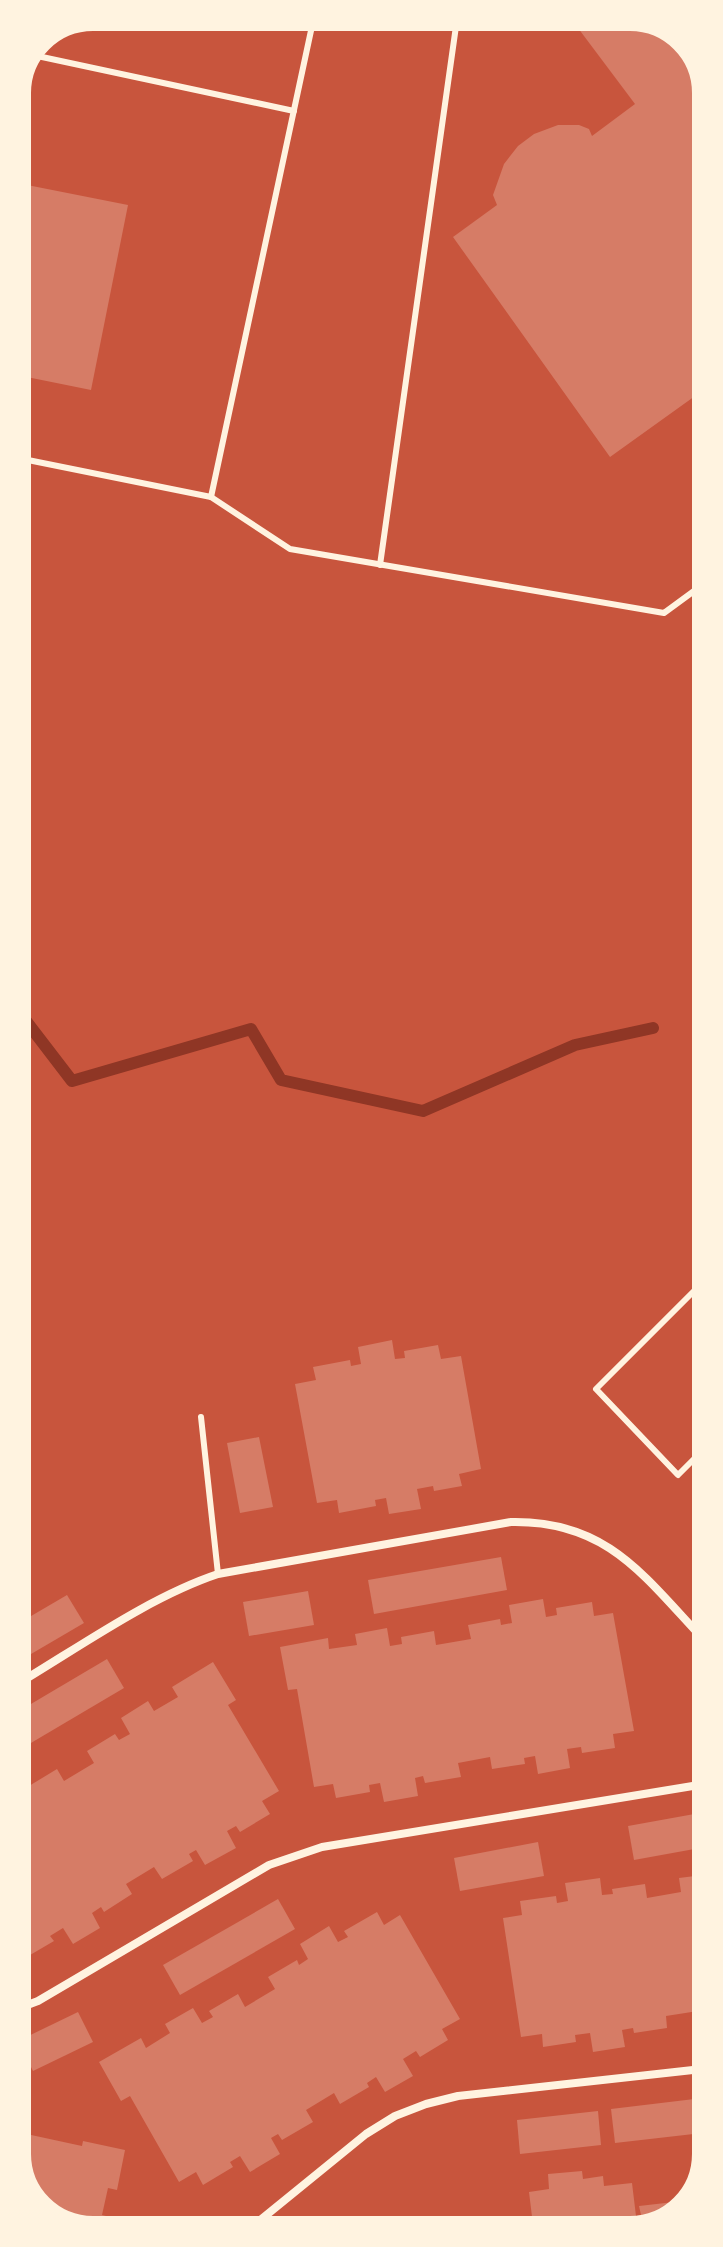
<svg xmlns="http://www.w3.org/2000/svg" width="723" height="2247" font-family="'Public Sans',sans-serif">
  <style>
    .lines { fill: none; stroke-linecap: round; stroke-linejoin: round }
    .stream { stroke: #8f3625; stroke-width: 12 }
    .building { fill: #d67c66 }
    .service { stroke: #fff3e0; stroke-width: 6 }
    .minor { stroke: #fff3e0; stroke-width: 8 }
    .rim { fill: none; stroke: #fff3e0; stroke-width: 10 }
  </style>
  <rect width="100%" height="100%" fill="#c8553d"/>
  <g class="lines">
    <!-- stream -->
    <g class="stream">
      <polyline points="13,1004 72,1081 251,1029 281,1080 423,1111 575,1045 653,1028"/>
      <polyline points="700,1006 710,1001"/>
    </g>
  </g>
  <!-- building -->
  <g class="building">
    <polygon points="566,12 636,12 683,32 708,73 709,386 610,457 453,237 497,205 493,195 504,164 518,146 534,134 558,125 579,125 589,129 592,136 635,104"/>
    <polygon points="12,182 128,205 91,390 12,374"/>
    <polygon points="392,1340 395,1359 405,1358 404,1351 438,1345 441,1359 461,1356 481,1469 459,1474 462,1486 434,1491 433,1486 417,1489 421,1509 389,1514 386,1498 375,1500 376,1506 339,1513 337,1500 317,1503 295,1384 316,1380 313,1367 350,1360 351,1366 361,1364 358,1347"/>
    <polygon points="259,1437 273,1507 240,1513 227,1443"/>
    <polygon points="501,1557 507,1590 374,1614 368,1580"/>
    <polygon points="308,1591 314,1625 249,1636 243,1602"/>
    <polygon points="67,1595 84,1623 14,1664 14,1626"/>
    <polygon points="543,1599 546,1617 557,1615 556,1608 592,1602 594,1616 613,1613 634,1731 613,1734 615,1748 582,1753 581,1747 567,1749 570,1768 538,1774 535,1756 524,1758 525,1764 492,1769 490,1757 458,1763 461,1777 425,1783 423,1776 415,1778 418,1796 384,1802 380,1783 369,1785 370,1792 336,1798 333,1784 314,1787 297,1689 288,1690 280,1647 328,1638 329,1649 357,1645 355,1634 387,1628 390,1646 402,1644 401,1637 434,1631 436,1645 471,1639 468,1625 500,1619 501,1625 512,1623 509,1605"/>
    <polygon points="107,1659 124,1688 14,1753 14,1714"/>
    <polygon points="213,1662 236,1700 228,1705 279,1791 262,1801 270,1814 240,1832 236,1826 227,1831 236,1848 205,1865 196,1850 189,1854 193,1861 162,1879 154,1867 126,1884 132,1894 104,1912 101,1907 92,1913 100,1928 73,1944 63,1928 50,1936 54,1941 25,1958 18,1947 14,1950 14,1783 22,1796 31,1790 29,1786 57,1769 64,1781 94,1763 87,1751 115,1734 119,1740 130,1734 121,1718 148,1701 154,1711 178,1697 172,1687"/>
    <polygon points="711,1811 711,1846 634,1860 628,1826"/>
    <polygon points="538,1842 544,1876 460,1891 454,1858"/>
    <polygon points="711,1874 711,2024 699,2026 698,2011 666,2016 667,2028 634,2033 633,2028 622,2030 625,2047 593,2052 590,2033 575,2035 576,2042 543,2047 542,2034 521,2037 503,1918 522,1915 520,1901 556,1896 557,1903 568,1901 565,1883 600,1878 602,1895 613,1894 612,1889 645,1884 647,1898 681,1892 679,1878"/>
    <polygon points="278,1899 295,1929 180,1995 163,1965"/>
    <polygon points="377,1912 384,1925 400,1915 460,2019 442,2029 448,2040 420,2057 416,2051 403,2059 413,2076 385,2092 376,2077 367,2083 369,2087 340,2104 334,2093 306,2110 313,2122 282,2140 278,2134 271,2138 280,2154 250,2172 240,2156 230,2162 233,2167 203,2185 196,2172 179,2182 130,2096 121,2101 99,2062 141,2038 146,2048 170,2033 165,2024 193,2008 202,2023 213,2017 209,2011 238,1994 245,2007 275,1989 268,1977 297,1960 299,1965 308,1959 300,1944 329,1926 338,1942 348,1937 344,1931"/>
    <polygon points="78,2012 93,2042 33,2071 18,2041"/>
    <polygon points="711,2097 711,2132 615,2143 611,2109"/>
    <polygon points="598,2111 601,2145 520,2154 517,2120"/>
    <polygon points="15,2124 24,2126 22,2133 82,2146 83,2141 125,2150 117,2190 108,2188 102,2215 106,2216 102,2235 87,2235 40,2215 15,2174"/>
    <polygon points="582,2171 583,2179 603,2176 604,2186 632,2183 636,2216 641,2215 639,2206 674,2202 675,2211 685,2209 650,2232 534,2233 529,2192 549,2189 548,2174"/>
  </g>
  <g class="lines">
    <!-- service -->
    <g class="service">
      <polyline points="28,54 294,111"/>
      <polyline points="13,457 211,497 315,12"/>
      <polyline points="211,497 290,549 664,613 709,580"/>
      <polyline points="380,565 458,12"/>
      <polyline points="710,1275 596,1389 678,1475 710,1443"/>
      <polyline points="201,1417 218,1574"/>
    </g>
    <!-- minor -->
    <g class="minor">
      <path d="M14,1686C78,1648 149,1597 218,1574L511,1522C611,1520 647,1581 710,1646"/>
      <polyline points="14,2010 38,2001 269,1865 322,1847 711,1783"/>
      <polyline points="243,2234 366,2134 395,2116 426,2104 458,2096 711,2068"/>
    </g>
  </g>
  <!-- crop -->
  <path d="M0 0H723V2247H0ZM93 26H630A67 67 0 0 1 697 93V2154A67 67 0 0 1 630 2221H93A67 67 0 0 1 26 2154V93A67 67 0 0 1 93 26Z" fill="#fff3e0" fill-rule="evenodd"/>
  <path class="rim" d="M93 26H630A67 67 0 0 1 697 93V2154A67 67 0 0 1 630 2221H93A67 67 0 0 1 26 2154V93A67 67 0 0 1 93 26Z"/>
</svg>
